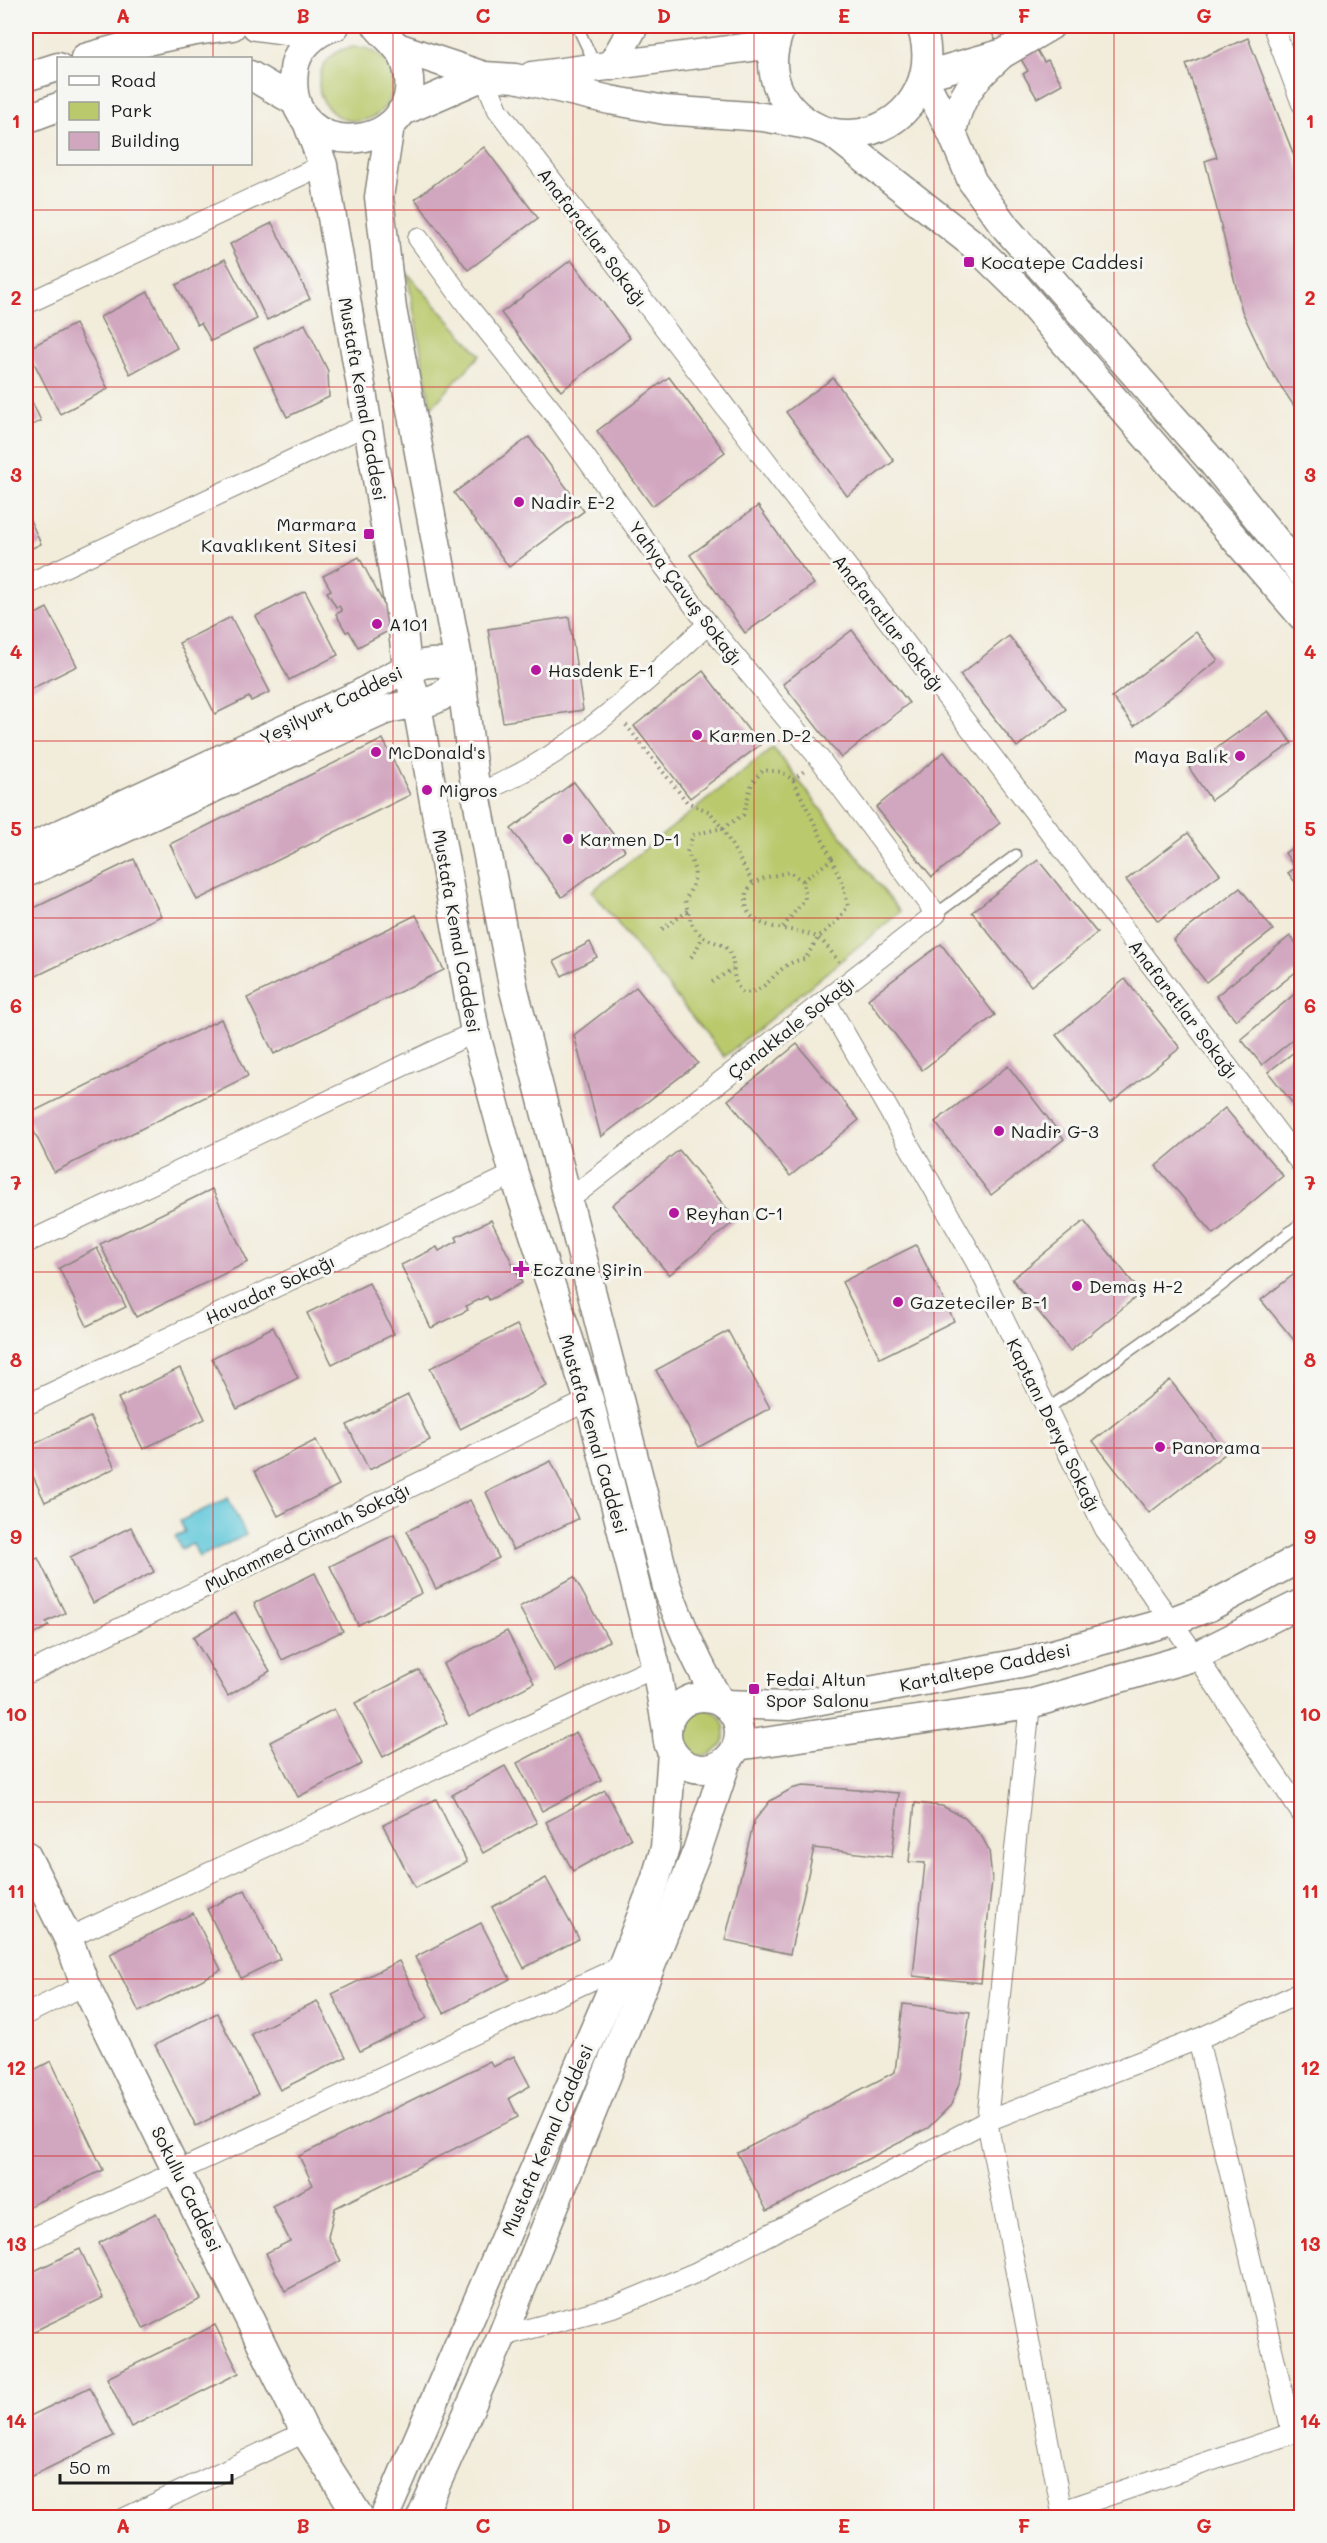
<svg xmlns="http://www.w3.org/2000/svg" width="1327" height="2543" font-family="Mali,sans-serif">
  <style>
    .green { fill: #b9c96c; stroke: #6a7244; stroke-width: 1.5 }
    .water { fill: #5ec7da; stroke: #3d727b; stroke-width: 1.5 }
    .building { fill: #d1a6bf }
    .lines { fill: none; stroke-linecap: round; stroke-linejoin: round }
    .lane-casing { stroke: #87847b; stroke-width: 13 }
    .street-casing { stroke: #87847b; stroke-width: 22 }
    .secondary-casing { stroke: #87847b; stroke-width: 31 }
    .path { stroke: #87847b; stroke-width: 4; stroke-dasharray: 1.5 4.5; stroke-linecap: butt }
    .lane { stroke: #fff; stroke-width: 10 }
    .street { stroke: #fff; stroke-width: 20 }
    .secondary { stroke: #fff; stroke-width: 28 }
    .grid { fill: none; stroke: #d62828; stroke-width: 1.5; stroke-opacity: 0.55 }
    .poi-dot { fill: #b5179e; stroke: #f6f6f2; stroke-width: 2 }
    .labels { text-anchor: middle; dominant-baseline: central; stroke-width: 6; stroke-linejoin: round; paint-order: stroke }
    .street-label { font-size: 18px; fill: #1c1c1c; stroke: #f6f6f2 }
    .poi-label { font-size: 18px; fill: #1c1c1c; stroke: #f6f6f2; text-anchor: start }
    .neatline { fill: none; stroke: #d62828; stroke-width: 2 }
    .grid-label { font-size: 20px; text-anchor: middle; font-weight: bold; fill: #d62828 }
  </style>
  <rect width="100%" height="100%" fill="#f6f6f2"/>
  <filter id="ink" filterUnits="userSpaceOnUse"><feTurbulence type="fractalNoise" baseFrequency=".0167" numOctaves="2"/><feDisplacementMap in="SourceGraphic" scale="12" xChannelSelector="R" yChannelSelector="G"/><feConvolveMatrix kernelMatrix="1 2 1 2 8 2 1 2 1" color-interpolation-filters="sRGB"/></filter>
  <filter id="wash" filterUnits="userSpaceOnUse"><feTurbulence type="fractalNoise" baseFrequency=".008" numOctaves="4" result="noise"/><feDisplacementMap in="SourceGraphic" scale="24" xChannelSelector="R" yChannelSelector="G"/><feGaussianBlur stdDeviation="1.35" result="paint"/><feColorMatrix in="noise" values="0 0 0 0 0 0 0 0 0 0 0 0 0 0 0 0 0 1.4 0 .05"/><feComposite in="paint" operator="in"/></filter>
  <g filter="url(#wash)">
    <rect width="100%" height="100%" fill="#f2ecda"/>
    <!-- green -->
    <g class="green">
      <circle cx="356" cy="84" r="37"/>
      <polygon points="407,273 480,355 431,408"/>
      <polygon points="773,747 900,912 724,1057 592,891"/>
      <circle cx="701" cy="1732" r="24"/>
    </g>
    <!-- water -->
    <polygon class="water" points="228,1498 246,1535 199,1557 193,1544 181,1549 175,1536 185,1532 180,1521"/>
    <g id="blocks">
      <!-- building -->
      <g class="building">
        <polygon points="988,26 1036,26 1027,33 1044,62 1048,60 1062,84 1037,98 1023,74 1028,71 1011,42 1000,48"/>
        <polygon points="1248,38 1302,176 1302,418 1268,367 1242,311 1205,161 1217,157 1186,64"/>
        <polygon points="484,147 538,218 468,270 415,199"/>
        <polygon points="272,223 310,299 267,320 230,244"/>
        <polygon points="225,259 257,319 211,341 201,323 197,325 176,285"/>
        <polygon points="571,260 630,338 561,391 501,313"/>
        <polygon points="148,292 177,348 130,374 100,317"/>
        <polygon points="75,324 108,389 60,414 27,349"/>
        <polygon points="305,324 328,371 329,397 287,417 254,348"/>
        <polygon points="669,377 725,452 652,506 597,431"/>
        <polygon points="833,378 894,461 847,496 786,412"/>
        <polygon points="26,389 41,421 26,428"/>
        <polygon points="529,437 584,511 509,567 454,493"/>
        <polygon points="758,506 814,584 745,633 690,555"/>
        <polygon points="26,511 41,544 26,551"/>
        <polygon points="359,557 396,627 358,647 349,631 346,632 336,614 342,611 339,606 336,607 327,592 331,590 323,576"/>
        <polygon points="305,591 338,655 289,680 256,616"/>
        <polygon points="47,608 77,666 29,690 26,684 26,619"/>
        <polygon points="231,617 270,692 251,701 249,697 215,714 179,643"/>
        <polygon points="569,617 583,710 503,722 488,629"/>
        <polygon points="852,630 909,703 841,758 783,684"/>
        <polygon points="1196,632 1218,660 1134,726 1112,697"/>
        <polygon points="1009,636 1066,709 1017,747 960,675"/>
        <polygon points="703,671 760,745 690,798 634,726"/>
        <polygon points="1268,711 1292,743 1211,800 1189,768"/>
        <polygon points="383,739 410,795 197,900 170,844"/>
        <polygon points="944,752 1000,823 932,877 876,807"/>
        <polygon points="574,782 625,850 562,897 511,829"/>
        <polygon points="1188,833 1220,874 1158,921 1126,880"/>
        <polygon points="1302,841 1302,891 1288,873 1295,868 1285,853"/>
        <polygon points="134,859 161,916 26,981 26,912"/>
        <polygon points="1038,860 1097,933 1031,986 972,912"/>
        <polygon points="1240,888 1273,930 1206,982 1173,940"/>
        <polygon points="416,915 444,970 274,1054 247,998"/>
        <polygon points="1290,936 1302,950 1302,967 1236,1020 1216,996"/>
        <polygon points="590,942 597,957 562,976 554,961"/>
        <polygon points="941,944 995,1015 922,1070 868,999"/>
        <polygon points="1125,979 1180,1048 1111,1103 1056,1035"/>
        <polygon points="636,987 698,1063 601,1137 574,1035"/>
        <polygon points="1298,991 1302,995 1302,1032 1262,1065 1241,1039"/>
        <polygon points="221,1019 248,1076 54,1172 26,1115"/>
        <polygon points="797,1044 859,1120 790,1176 728,1100"/>
        <polygon points="1302,1046 1302,1099 1294,1105 1268,1072"/>
        <polygon points="1008,1066 1064,1139 991,1195 935,1122"/>
        <polygon points="1225,1108 1283,1176 1214,1234 1156,1166"/>
        <polygon points="679,1150 736,1220 669,1275 612,1205"/>
        <polygon points="212,1189 248,1262 136,1317 100,1244"/>
        <polygon points="491,1220 522,1283 489,1300 487,1296 466,1306 468,1310 431,1328 401,1265 437,1247 439,1251 458,1241 456,1237"/>
        <polygon points="1084,1221 1141,1293 1070,1351 1012,1279"/>
        <polygon points="916,1245 954,1321 880,1358 842,1282"/>
        <polygon points="97,1248 126,1307 87,1326 59,1268"/>
        <polygon points="1302,1268 1302,1350 1261,1300"/>
        <polygon points="369,1283 394,1334 332,1364 307,1313"/>
        <polygon points="517,1325 547,1386 460,1429 430,1368"/>
        <polygon points="273,1327 298,1378 237,1409 212,1358"/>
        <polygon points="728,1331 770,1408 699,1447 656,1370"/>
        <polygon points="180,1368 205,1419 143,1449 118,1398"/>
        <polygon points="1170,1380 1226,1453 1149,1513 1093,1441"/>
        <polygon points="408,1395 430,1440 369,1470 347,1425"/>
        <polygon points="90,1417 115,1468 45,1502 26,1461 26,1448"/>
        <polygon points="316,1440 339,1485 278,1516 255,1471"/>
        <polygon points="551,1461 578,1519 513,1550 486,1492"/>
        <polygon points="470,1500 499,1558 436,1589 407,1531"/>
        <polygon points="131,1527 154,1572 93,1603 70,1557"/>
        <polygon points="394,1535 422,1593 358,1625 330,1566"/>
        <polygon points="38,1558 65,1613 46,1622 49,1626 26,1638 26,1564"/>
        <polygon points="315,1573 343,1631 282,1660 254,1603"/>
        <polygon points="574,1577 609,1641 555,1671 519,1607"/>
        <polygon points="235,1612 270,1671 228,1696 193,1637"/>
        <polygon points="507,1631 534,1683 469,1717 443,1664"/>
        <polygon points="419,1670 447,1723 383,1757 355,1703"/>
        <polygon points="334,1709 362,1764 298,1797 270,1742"/>
        <polygon points="576,1732 601,1780 542,1811 517,1763"/>
        <polygon points="505,1766 537,1823 483,1853 452,1795"/>
        <polygon points="803,1786 899,1793 892,1857 814,1848 790,1954 725,1940 754,1821 770,1801 791,1789"/>
        <polygon points="605,1790 631,1839 573,1871 546,1822"/>
        <polygon points="436,1799 467,1862 415,1888 383,1825"/>
        <polygon points="915,1803 942,1806 964,1817 982,1837 989,1850 992,1880 981,1983 913,1976 925,1863 909,1862"/>
        <polygon points="546,1878 579,1939 524,1968 492,1907"/>
        <polygon points="245,1890 280,1959 241,1978 207,1909"/>
        <polygon points="193,1913 221,1970 139,2012 110,1954"/>
        <polygon points="481,1923 510,1979 444,2013 415,1957"/>
        <polygon points="399,1961 427,2018 360,2051 332,1994"/>
        <polygon points="317,2001 346,2057 280,2090 251,2034"/>
        <polygon points="903,2004 970,2012 961,2078 951,2105 928,2128 767,2211 737,2153 895,2072"/>
        <polygon points="217,2013 258,2094 196,2126 155,2045"/>
        <polygon points="514,2056 530,2086 509,2098 518,2117 335,2208 328,2237 341,2261 285,2291 266,2253 290,2241 272,2206 313,2185 299,2156 490,2061 493,2067"/>
        <polygon points="51,2061 103,2170 26,2208 26,2074"/>
        <polygon points="156,2213 201,2299 144,2329 99,2243"/>
        <polygon points="80,2249 103,2298 26,2335 26,2275"/>
        <polygon points="215,2325 239,2373 131,2427 107,2378"/>
        <polygon points="90,2387 114,2436 26,2479 26,2418"/>
      </g>
    </g>
  </g>
  <g filter="url(#ink)">
    <use href="#blocks" fill-opacity="0" stroke="#87847b" stroke-width="1.5"/>
    <g class="lines">
      <defs>
        <g id="lane">
          <polyline points="577,26 596,66"/>
          <polyline points="936,914 1016,855"/>
          <polyline points="1046,1410 1217,1289 1296,1227"/>
        </g>
        <g id="street">
          <polyline points="1273,26 1302,104"/>
          <polyline points="484,76 498,110 1127,933 1302,1165"/>
          <polyline points="418,238 470,309 556,416 651,549 708,624 819,758 936,914 567,1201"/>
          <polyline points="26,304 323,165"/>
          <polyline points="26,585 366,425"/>
          <path d="M476,794C568,758 637,690 708,624"/>
          <polyline points="826,1001 976,1262 1105,1529 1196,1656 1302,1814"/>
          <polyline points="26,1243 475,1032"/>
          <polyline points="26,1405 514,1174"/>
          <polyline points="26,1674 589,1400"/>
          <polyline points="1030,1704 987,2121 1063,2518"/>
          <polyline points="68,1938 656,1667"/>
          <polyline points="26,2014 85,1985"/>
          <polyline points="1198,2039 1292,2433"/>
          <polyline points="26,2241 622,1966"/>
          <polyline points="502,2336 616,2306 695,2273 987,2121 1198,2039 1302,1992"/>
          <polyline points="1062,2511 1302,2430"/>
          <polyline points="125,2518 305,2432"/>
        </g>
        <g id="secondary">
          <polyline points="256,26 317,34"/>
          <path d="M335,26C315,32 296,49 294,70C281,172 437,153 405,61C400,46 386,38 377,26"/>
          <path d="M781,26C777,38 773,48 773,61C772,102 810,136 851,134C907,131 940,77 921,26"/>
          <polyline points="397,47 484,76 515,78 610,100 665,110 763,117 813,126"/>
          <path d="M85,58C134,44 181,31 232,26"/>
          <polyline points="611,66 634,26"/>
          <polyline points="250,75 296,102"/>
          <polyline points="926,75 1004,53 1050,26"/>
          <polyline points="532,76 774,44"/>
          <polyline points="26,77 58,67"/>
          <polyline points="924,80 952,133 972,181 1006,228 1208,457 1302,573"/>
          <polyline points="401,112 484,76"/>
          <polyline points="26,119 58,107"/>
          <polyline points="306,119 323,165 403,630 407,668 417,705 475,1032 514,1174 589,1400 656,1667 667,1730"/>
          <path d="M390,125L379,197L392,309L460,669L476,794L514,990L667,1587C681,1626 697,1664 719,1700"/>
          <polyline points="832,133 974,245 1016,286 1302,616"/>
          <path d="M952,133C958,98 974,79 1000,56"/>
          <path d="M26,850L360,694C389,678 427,650 460,669"/>
          <path d="M26,873L383,711C418,698 444,713 460,669"/>
          <circle cx="703" cy="1733" r="36"/>
          <polyline points="724,1704 789,1706 1020,1663 1172,1621 1209,1607 1302,1557"/>
          <polyline points="737,1746 1030,1704 1196,1656 1302,1603"/>
          <polyline points="26,1855 68,1938 85,1985 305,2432 360,2518"/>
          <polyline points="384,2518 622,1966 655,1881 665,1848 672,1752"/>
          <polyline points="421,2518 502,2336 697,1851 727,1760"/>
        </g>
      </defs>
      <!-- lane casing -->
      <use href="#lane" class="lane-casing"/>
      <!-- street casing -->
      <use href="#street" class="street-casing"/>
      <!-- secondary casing -->
      <use href="#secondary" class="secondary-casing"/>
      <!-- path -->
      <g class="path">
        <polyline points="626,725 687,802 710,812 722,828 753,883"/>
        <polyline points="793,780 804,771"/>
        <path d="M803,881L832,859L844,888L848,906L838,920L818,938L805,959C773,963 773,992 743,993C728,977 738,964 728,950C724,945 717,943 712,941C691,932 690,920 685,900C697,879 698,873 687,852L693,835L722,828L743,815L752,783L763,770L782,772L793,780L832,859"/>
        <path d="M783,927L805,899L803,881L789,872C772,877 746,877 746,900C745,934 797,925 818,938C826,943 833,955 839,962"/>
        <polyline points="662,929 688,911"/>
        <path d="M691,957C697,951 698,944 703,937"/>
        <polyline points="712,982 733,969"/>
      </g>
      <!-- lane -->
      <use href="#lane" class="lane"/>
      <!-- street -->
      <use href="#street" class="street"/>
      <!-- secondary -->
      <use href="#secondary" class="secondary"/>
    </g>
  </g>
  <!-- grid -->
  <path class="grid" d="M213,26V58M393,26V2518M573,26V2518M754,26V2518M934,26V2518M1114,26V2518M213,164V2518M26,210H1302M26,387H1302M26,564H1302M26,741H1302M26,918H1302M26,1095H1302M26,1272H1302M26,1448H1302M26,1625H1302M26,1802H1302M26,1979H1302M26,2156H1302M26,2333H1302"/>
  <!-- markers -->
  <g class="poi-dot">
    <rect x="963" y="256" width="12" height="12" rx="3"/>
    <circle cx="519" cy="502" r="6"/>
    <rect x="363" y="528" width="12" height="12" rx="3"/>
    <circle cx="377" cy="624" r="6"/>
    <circle cx="536" cy="670" r="6"/>
    <circle cx="697" cy="735" r="6"/>
    <circle cx="376" cy="752" r="6"/>
    <circle cx="1240" cy="756" r="6"/>
    <circle cx="427" cy="790" r="6"/>
    <circle cx="568" cy="839" r="6"/>
    <circle cx="999" cy="1131" r="6"/>
    <circle cx="674" cy="1213" r="6"/>
    <path d="M518 1260h6v6h6v6h-6v6h-6v-6h-6v-6h6z"/>
    <circle cx="1077" cy="1286" r="6"/>
    <circle cx="898" cy="1302" r="6"/>
    <circle cx="1160" cy="1447" r="6"/>
    <rect x="748" y="1683" width="12" height="12" rx="3"/>
  </g>
  <g class="labels">
    <!-- street labels -->
    <g class="street-label">
      <text transform="translate(593 237) rotate(53)">Anafaratlar Sokağı</text>
      <text transform="translate(363 399) rotate(80)">Mustafa Kemal Caddesi</text>
      <text transform="translate(686 593) rotate(53)">Yahya Çavuş Sokağı</text>
      <text transform="translate(889 623) rotate(52)">Anafaratlar Sokağı</text>
      <text transform="translate(331 705) rotate(-26)">Yeşilyurt Caddesi</text>
      <text transform="translate(457 931) rotate(80)">Mustafa Kemal Caddesi</text>
      <text transform="translate(1184 1009) rotate(53)">Anafaratlar Sokağı</text>
      <text transform="translate(791 1027) rotate(-38)">Çanakkale Sokağı</text>
      <text transform="translate(270 1289) rotate(-25)">Havadar Sokağı</text>
      <text transform="translate(1054 1425) rotate(64)">Kaptanı Derya Sokağı</text>
      <text transform="translate(594 1434) rotate(74)">Mustafa Kemal Caddesi</text>
      <text transform="translate(307 1537) rotate(-26)">Muhammed Cinnah Sokağı</text>
      <text transform="translate(985 1667) rotate(-12)">Kartaltepe Caddesi</text>
      <text transform="translate(547 2140) rotate(-67)">Mustafa Kemal Caddesi</text>
      <text transform="translate(187 2189) rotate(64)">Sokullu Caddesi</text>
    </g>
    <!-- poi labels -->
    <g class="poi-label">
      <text x="981" y="262">Kocatepe Caddesi</text>
      <text x="531" y="502">Nadir E-2</text>
      <text x="357" y="524" text-anchor="end">Marmara<tspan x="357" dy="21">Kavaklıkent Sitesi</tspan></text>
      <text x="389" y="624">A101</text>
      <text x="548" y="670">Hasdenk E-1</text>
      <text x="709" y="735">Karmen D-2</text>
      <text x="388" y="752">McDonald's</text>
      <text x="1228" y="756" text-anchor="end">Maya Balık</text>
      <text x="439" y="790">Migros</text>
      <text x="580" y="839">Karmen D-1</text>
      <text x="1011" y="1131">Nadir G-3</text>
      <text x="686" y="1213">Reyhan C-1</text>
      <text x="533" y="1269">Eczane Şirin</text>
      <text x="1089" y="1286">Demaş H-2</text>
      <text x="910" y="1302">Gazeteciler B-1</text>
      <text x="1172" y="1447">Panorama</text>
      <text x="766" y="1679">Fedai Altun<tspan x="766" dy="21">Spor Salonu</tspan></text>
    </g>
  </g>
  <!-- margin -->
  <rect width="1327" height="2543" fill="none" stroke="#f6f6f2" stroke-width="66"/>
  <!-- legend -->
  <rect x="57" y="57" width="195" height="108" fill="#f6f6f2" stroke="#9f9f9c" stroke-width="1.5"/>
  <rect x="69" y="76" width="30" height="9" fill="#ffffff" stroke="#9f9f9c" stroke-width="1.5"/>
  <text x="111" y="87" font-size="18" fill="#1c1c1c">Road</text>
  <rect x="69" y="102" width="30" height="18" fill="#b9c96c" stroke="#9f9f9c" stroke-width="1.5"/>
  <text x="111" y="117" font-size="18" fill="#1c1c1c">Park</text>
  <rect x="69" y="132" width="30" height="18" fill="#d1a6bf" stroke="#9f9f9c" stroke-width="1.5"/>
  <text x="111" y="147" font-size="18" fill="#1c1c1c">Building</text>
  <!-- scale -->
  <path d="M60 2474v9h172v-9" fill="none" stroke="#1c1c1c" stroke-width="3"/>
  <text x="69" y="2474" font-size="18" fill="#1c1c1c" stroke="#f6f6f2" stroke-width="4.5" paint-order="stroke">50 m</text>
  <rect x="33" y="33" width="1261" height="2477" class="neatline"/>
  <g class="grid-label">
    <text x="123" y="23">A</text>
    <text x="303" y="23">B</text>
    <text x="483" y="23">C</text>
    <text x="664" y="23">D</text>
    <text x="844" y="23">E</text>
    <text x="1024" y="23">F</text>
    <text x="1204" y="23">G</text>
    <text x="16" y="128">1</text>
    <text x="1310" y="128">1</text>
    <text x="16" y="305">2</text>
    <text x="1310" y="305">2</text>
    <text x="16" y="482">3</text>
    <text x="1310" y="482">3</text>
    <text x="16" y="659">4</text>
    <text x="1310" y="659">4</text>
    <text x="16" y="836">5</text>
    <text x="1310" y="836">5</text>
    <text x="16" y="1013">6</text>
    <text x="1310" y="1013">6</text>
    <text x="16" y="1190">7</text>
    <text x="1310" y="1190">7</text>
    <text x="16" y="1367">8</text>
    <text x="1310" y="1367">8</text>
    <text x="16" y="1544">9</text>
    <text x="1310" y="1544">9</text>
    <text x="16" y="1721">10</text>
    <text x="1310" y="1721">10</text>
    <text x="16" y="1898">11</text>
    <text x="1310" y="1898">11</text>
    <text x="16" y="2075">12</text>
    <text x="1310" y="2075">12</text>
    <text x="16" y="2251">13</text>
    <text x="1310" y="2251">13</text>
    <text x="16" y="2428">14</text>
    <text x="1310" y="2428">14</text>
    <text x="123" y="2533">A</text>
    <text x="303" y="2533">B</text>
    <text x="483" y="2533">C</text>
    <text x="664" y="2533">D</text>
    <text x="844" y="2533">E</text>
    <text x="1024" y="2533">F</text>
    <text x="1204" y="2533">G</text>
  </g>
</svg>
